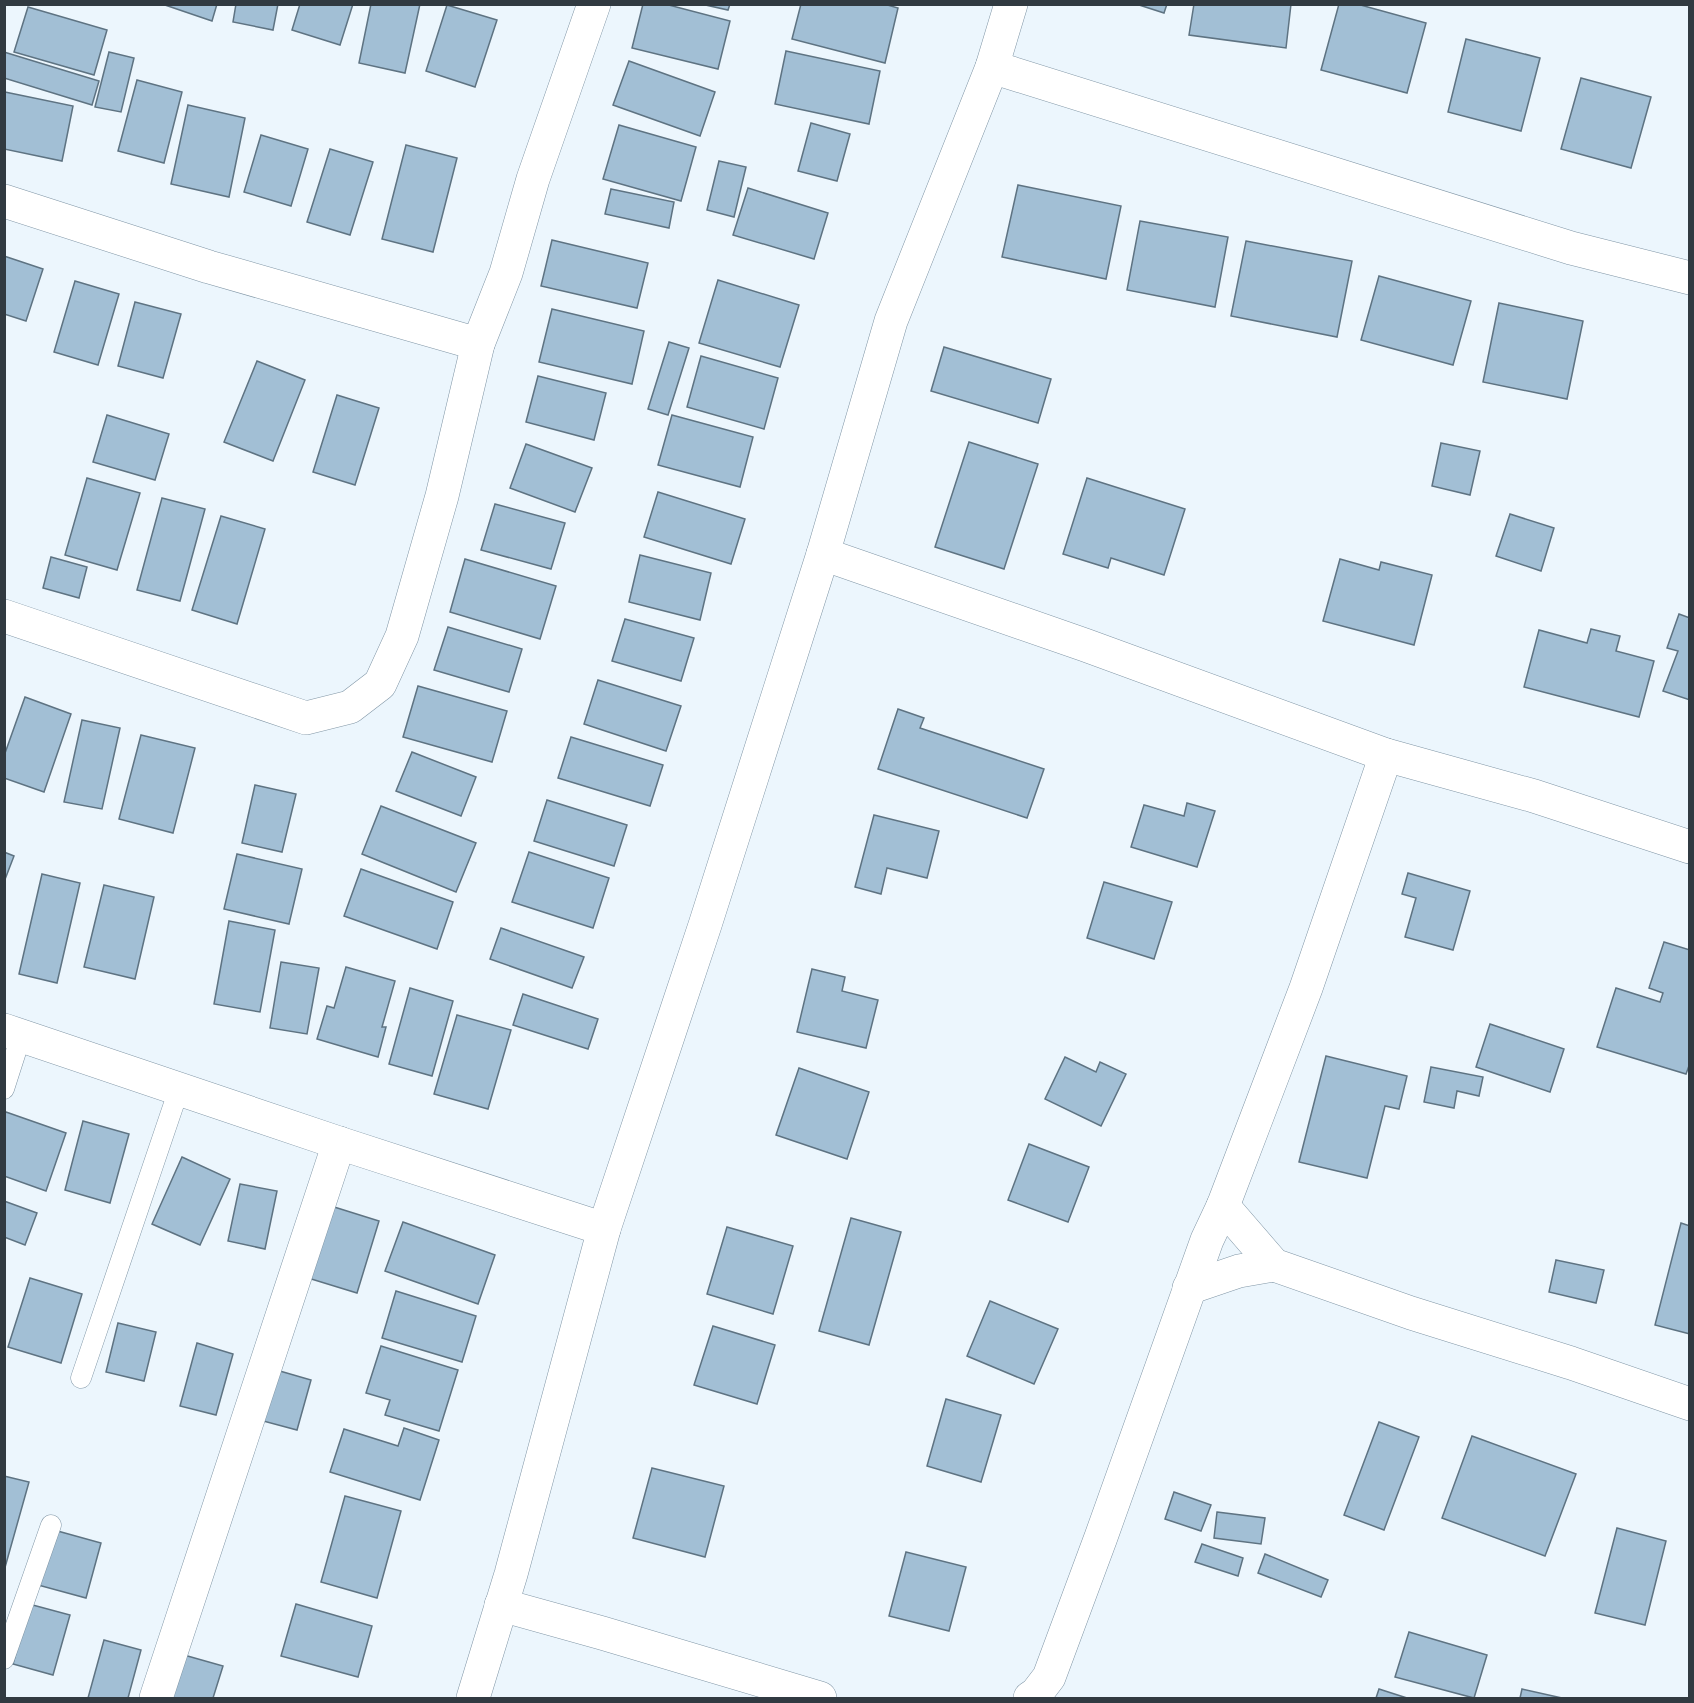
<svg xmlns="http://www.w3.org/2000/svg" width="1694" height="1703" font-family="Cabin,sans-serif">
  <style>
    .building { fill: #a2bfd5; stroke: #5e7382; stroke-width: 1.5 }
    .lines { fill: none; stroke-linecap: round; stroke-linejoin: round }
    .lane-casing { stroke: #8096a6; stroke-width: 21 }
    .street-casing { stroke: #8096a6; stroke-width: 34 }
    .lane { stroke: #fff; stroke-width: 20 }
    .street { stroke: #fff; stroke-width: 33 }
  </style>
  <rect width="100%" height="100%" fill="#ecf6fd"/>
  <!-- building -->
  <g class="building">
    <polygon points="162,4 217,4 212,21"/>
    <polygon points="236,4 278,4 273,30 233,22"/>
    <polygon points="300,4 353,4 340,45 292,30"/>
    <polygon points="371,4 420,4 405,73 359,63"/>
    <polygon points="643,4 665,4 730,21 718,69 632,48"/>
    <polygon points="701,4 730,4 728,10"/>
    <polygon points="801,4 884,4 898,8 885,63 792,39"/>
    <polygon points="1136,4 1167,4 1164,13"/>
    <polygon points="1194,4 1291,4 1286,48 1189,35"/>
    <polygon points="1339,4 1357,4 1426,23 1407,93 1321,70"/>
    <polygon points="447,5 497,20 475,87 426,71"/>
    <polygon points="28,7 107,30 94,75 14,52"/>
    <polygon points="1466,39 1540,58 1521,131 1448,112"/>
    <polygon points="786,51 880,71 869,124 775,104"/>
    <polygon points="4,52 99,81 92,105 4,78"/>
    <polygon points="109,52 134,58 121,112 95,107"/>
    <polygon points="629,61 715,92 700,136 613,105"/>
    <polygon points="1581,78 1651,97 1631,168 1561,149"/>
    <polygon points="137,80 182,92 164,163 118,151"/>
    <polygon points="5,92 73,106 62,161 4,149"/>
    <polygon points="188,105 245,118 229,197 171,184"/>
    <polygon points="811,123 850,134 837,181 798,171"/>
    <polygon points="619,125 696,147 681,201 603,179"/>
    <polygon points="261,135 308,149 291,206 244,192"/>
    <polygon points="406,145 457,158 433,252 382,239"/>
    <polygon points="330,149 373,162 350,235 307,222"/>
    <polygon points="719,161 746,167 734,217 707,210"/>
    <polygon points="1018,185 1121,206 1106,279 1002,257"/>
    <polygon points="748,188 828,213 814,259 733,235"/>
    <polygon points="611,189 674,202 669,228 605,214"/>
    <polygon points="1140,221 1228,237 1215,307 1127,290"/>
    <polygon points="552,240 648,263 637,308 541,286"/>
    <polygon points="1246,241 1352,261 1337,337 1231,316"/>
    <polygon points="4,256 43,269 26,321 4,314"/>
    <polygon points="1379,276 1471,301 1453,365 1361,340"/>
    <polygon points="718,280 799,305 780,367 699,343"/>
    <polygon points="75,281 119,294 98,365 54,352"/>
    <polygon points="135,302 181,314 163,378 118,366"/>
    <polygon points="1499,303 1583,321 1567,399 1483,382"/>
    <polygon points="552,309 644,331 632,384 539,362"/>
    <polygon points="669,342 689,348 668,415 648,409"/>
    <polygon points="944,347 1051,379 1038,423 931,391"/>
    <polygon points="701,356 778,378 764,429 687,407"/>
    <polygon points="257,361 305,380 273,461 224,442"/>
    <polygon points="538,376 606,393 594,440 526,422"/>
    <polygon points="337,395 379,408 355,485 313,472"/>
    <polygon points="107,415 169,434 155,480 93,462"/>
    <polygon points="672,415 753,437 740,487 658,465"/>
    <polygon points="969,442 1038,464 1004,569 935,547"/>
    <polygon points="1441,443 1480,451 1470,495 1432,486"/>
    <polygon points="526,444 592,468 575,512 510,488"/>
    <polygon points="87,478 140,493 117,570 65,555"/>
    <polygon points="1087,478 1185,509 1164,575 1111,558 1108,568 1063,554"/>
    <polygon points="658,492 745,519 731,564 644,537"/>
    <polygon points="162,498 205,509 180,601 137,590"/>
    <polygon points="495,504 565,523 551,569 481,550"/>
    <polygon points="1510,514 1554,528 1541,571 1496,556"/>
    <polygon points="221,516 265,529 237,624 192,610"/>
    <polygon points="640,555 711,573 700,620 629,602"/>
    <polygon points="51,557 87,567 79,598 43,588"/>
    <polygon points="465,559 556,586 540,639 450,612"/>
    <polygon points="1340,559 1379,570 1381,562 1432,575 1414,645 1323,621"/>
    <polygon points="1679,614 1690,618 1690,700 1663,691 1678,651 1667,648"/>
    <polygon points="625,619 694,638 681,681 612,661"/>
    <polygon points="448,627 522,649 509,692 434,670"/>
    <polygon points="1591,629 1620,636 1616,651 1654,661 1639,717 1524,687 1539,630 1587,643"/>
    <polygon points="598,680 681,706 666,751 584,724"/>
    <polygon points="418,686 507,711 492,762 403,737"/>
    <polygon points="25,697 71,714 44,792 4,778 4,756"/>
    <polygon points="898,709 924,718 920,728 1044,769 1027,818 878,769"/>
    <polygon points="82,720 120,728 102,809 64,802"/>
    <polygon points="141,735 195,748 173,833 119,819"/>
    <polygon points="571,737 663,765 650,806 558,778"/>
    <polygon points="412,752 476,777 461,816 396,791"/>
    <polygon points="255,785 296,794 282,852 242,843"/>
    <polygon points="547,800 627,825 614,866 534,841"/>
    <polygon points="1187,803 1215,811 1197,867 1131,847 1144,805 1184,816"/>
    <polygon points="381,806 476,843 456,892 362,854"/>
    <polygon points="874,815 939,831 927,878 887,868 881,894 855,887"/>
    <polygon points="4,852 14,856 4,882"/>
    <polygon points="529,852 609,878 593,928 512,902"/>
    <polygon points="237,854 302,869 289,924 224,909"/>
    <polygon points="361,869 453,902 437,949 344,916"/>
    <polygon points="1408,873 1470,891 1453,950 1405,937 1416,898 1402,894"/>
    <polygon points="42,874 80,883 57,983 19,974"/>
    <polygon points="1104,882 1172,902 1154,959 1087,938"/>
    <polygon points="104,885 154,897 135,979 84,967"/>
    <polygon points="229,921 275,930 260,1012 214,1004"/>
    <polygon points="501,928 584,957 572,988 490,959"/>
    <polygon points="1664,942 1690,950 1690,1063 1686,1074 1597,1047 1616,988 1660,1002 1663,993 1649,988"/>
    <polygon points="281,962 319,968 307,1034 270,1028"/>
    <polygon points="346,967 395,981 382,1027 386,1027 378,1057 317,1039 327,1006 334,1008"/>
    <polygon points="812,969 845,977 842,991 878,1000 866,1048 797,1032"/>
    <polygon points="410,988 453,1001 432,1076 389,1064"/>
    <polygon points="523,994 598,1019 588,1049 513,1025"/>
    <polygon points="457,1015 511,1030 488,1109 434,1094"/>
    <polygon points="1490,1024 1564,1049 1550,1092 1476,1067"/>
    <polygon points="1326,1056 1407,1076 1399,1109 1385,1106 1367,1178 1299,1162"/>
    <polygon points="1065,1057 1096,1072 1100,1062 1126,1074 1101,1126 1045,1099"/>
    <polygon points="1431,1067 1483,1077 1479,1096 1457,1091 1454,1108 1424,1102"/>
    <polygon points="799,1068 869,1092 847,1159 776,1135"/>
    <polygon points="6,1112 66,1133 46,1191 4,1176 4,1116"/>
    <polygon points="83,1121 129,1134 110,1203 65,1190"/>
    <polygon points="1029,1144 1089,1167 1068,1222 1008,1200"/>
    <polygon points="182,1157 230,1179 200,1245 152,1224"/>
    <polygon points="240,1184 277,1191 265,1249 228,1241"/>
    <polygon points="4,1201 37,1213 25,1245 4,1237"/>
    <polygon points="331,1206 379,1221 357,1293 308,1278"/>
    <polygon points="851,1218 901,1232 869,1345 819,1331"/>
    <polygon points="403,1222 495,1255 478,1304 385,1271"/>
    <polygon points="1681,1223 1690,1226 1690,1334 1655,1325"/>
    <polygon points="727,1227 793,1246 773,1314 707,1294"/>
    <polygon points="1556,1260 1604,1270 1596,1303 1549,1292"/>
    <polygon points="30,1278 82,1294 61,1363 8,1347"/>
    <polygon points="396,1291 476,1316 462,1362 382,1338"/>
    <polygon points="990,1301 1058,1329 1034,1384 967,1356"/>
    <polygon points="118,1323 156,1332 144,1381 106,1372"/>
    <polygon points="713,1326 775,1345 757,1404 694,1385"/>
    <polygon points="197,1343 233,1354 216,1415 180,1406"/>
    <polygon points="381,1346 458,1370 439,1431 385,1415 390,1400 366,1393"/>
    <polygon points="266,1367 311,1380 297,1430 252,1418"/>
    <polygon points="946,1399 1001,1415 981,1482 927,1466"/>
    <polygon points="1379,1422 1419,1437 1384,1530 1344,1515"/>
    <polygon points="404,1428 439,1440 420,1500 330,1472 344,1429 398,1446"/>
    <polygon points="1472,1436 1576,1474 1545,1556 1442,1518"/>
    <polygon points="652,1468 724,1486 705,1557 633,1538"/>
    <polygon points="4,1476 29,1482 4,1571"/>
    <polygon points="1174,1492 1211,1505 1201,1531 1165,1519"/>
    <polygon points="345,1496 401,1511 377,1598 321,1582"/>
    <polygon points="1217,1512 1265,1518 1261,1544 1214,1538"/>
    <polygon points="1617,1528 1666,1541 1645,1625 1595,1613"/>
    <polygon points="54,1530 101,1543 86,1598 38,1585"/>
    <polygon points="1202,1544 1243,1558 1238,1576 1195,1562"/>
    <polygon points="906,1552 966,1567 949,1631 889,1616"/>
    <polygon points="1265,1554 1328,1580 1321,1597 1258,1573"/>
    <polygon points="29,1604 70,1615 53,1675 13,1664"/>
    <polygon points="296,1604 372,1626 358,1677 281,1656"/>
    <polygon points="1409,1632 1487,1655 1474,1698 1395,1677"/>
    <polygon points="104,1640 141,1650 128,1698 88,1698"/>
    <polygon points="184,1655 223,1666 213,1698 171,1698"/>
    <polygon points="1379,1689 1407,1698 1376,1698"/>
    <polygon points="1522,1689 1562,1698 1520,1698"/>
  </g>
  <g class="lines">
    <defs>
      <g id="lane">
        <polyline points="4,1089 21,1036"/>
        <polyline points="81,1378 179,1089"/>
        <polyline points="4,1659 51,1525"/>
      </g>
      <g id="street">
        <polyline points="992,67 1571,248 1690,278"/>
        <polyline points="4,201 209,267 478,344"/>
        <polyline points="823,554 1085,645 1386,755 1534,796 1690,847"/>
        <polyline points="4,616 306,718 350,707 380,684 402,636 442,496 478,344 506,273 533,179 594,4"/>
        <polyline points="4,1030 339,1143 604,1229"/>
        <polyline points="1223,1206 1274,1265 1411,1313 1571,1363 1690,1404"/>
        <polyline points="1189,1288 1239,1271 1274,1265"/>
        <polyline points="501,1605 602,1633 820,1698"/>
        <polyline points="156,1698 339,1143"/>
        <polyline points="473,1698 511,1574 604,1229 705,925 823,554 891,321 992,67 1011,4"/>
        <polyline points="1030,1698 1036,1694 1049,1677 1101,1537 1207,1240 1223,1206 1306,988 1386,755"/>
      </g>
    </defs>
    <!-- lane casing -->
    <use href="#lane" class="lane-casing"/>
    <!-- street casing -->
    <use href="#street" class="street-casing"/>
    <!-- lane -->
    <use href="#lane" class="lane"/>
    <!-- street -->
    <use href="#street" class="street"/>
  </g>
  <!-- border -->
  <rect width="1694" height="1703" fill="none" stroke="#313a41" stroke-width="12"/>
</svg>
